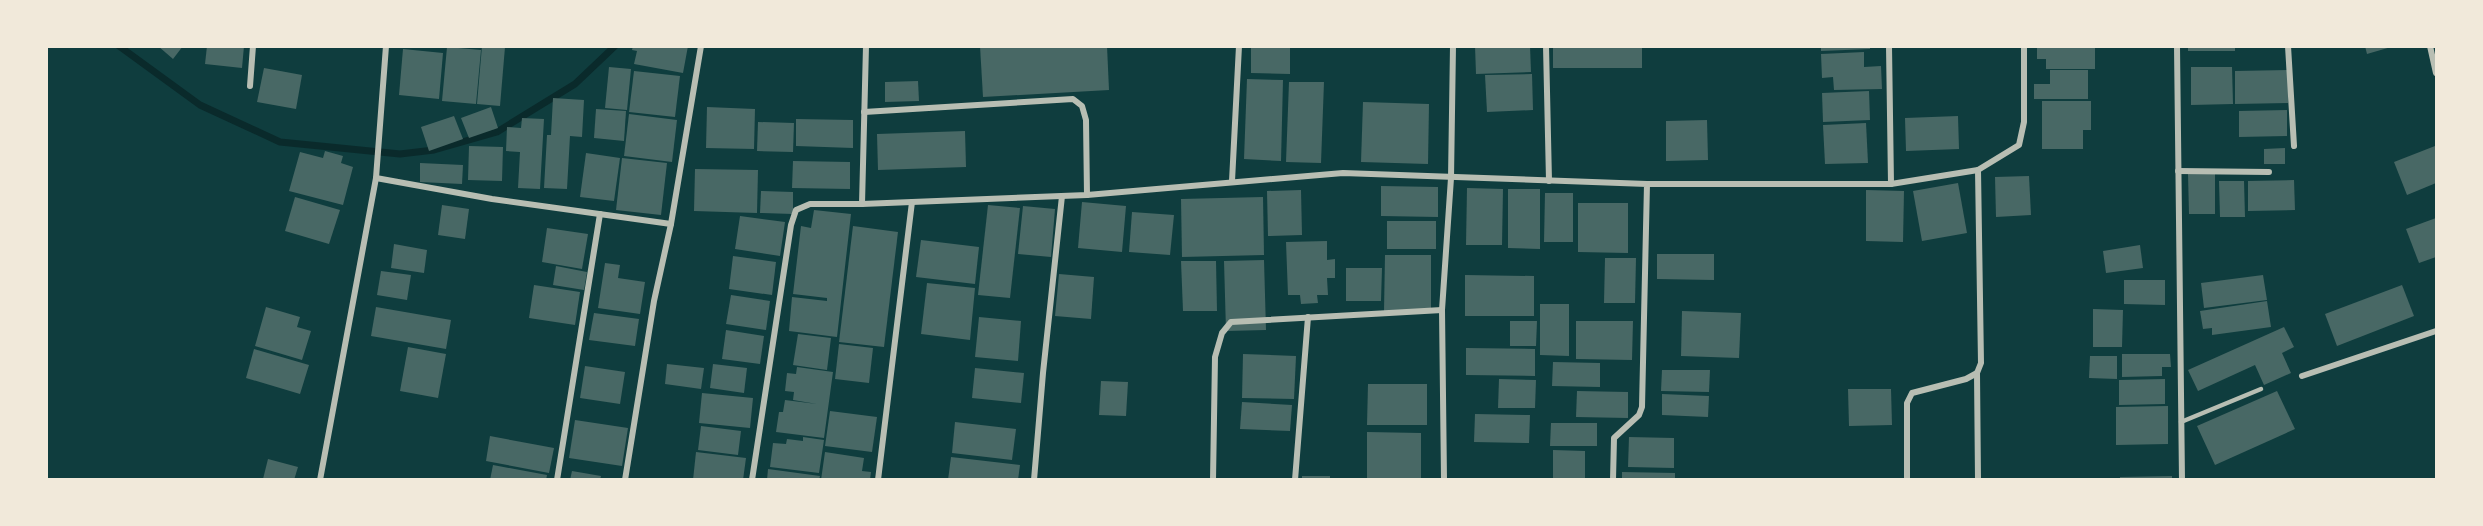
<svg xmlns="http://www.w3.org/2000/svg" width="2483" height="526" font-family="'Golos Text',sans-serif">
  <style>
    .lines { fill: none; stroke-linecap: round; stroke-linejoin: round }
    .stream { stroke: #0a2a2b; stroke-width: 7 }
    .building { fill: #486865 }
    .service { stroke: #b8beb3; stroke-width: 4.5 }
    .minor { stroke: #b8beb3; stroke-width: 6 }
  </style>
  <rect width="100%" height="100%" fill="#0f3d3e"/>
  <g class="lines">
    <!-- stream -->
    <polyline class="stream" points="119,46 200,105 280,142 400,154 434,150 497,132 575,84 615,46"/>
  </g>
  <!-- building -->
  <g class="building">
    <polygon points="158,46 183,46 173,59"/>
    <polygon points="207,46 244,46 242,68 205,64"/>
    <polygon points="482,46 505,47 500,106 477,104"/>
    <polygon points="633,46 688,46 683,73 634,64 637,51 632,50"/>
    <polygon points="980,46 1107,46 1109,90 983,97"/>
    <polygon points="1251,46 1290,46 1290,74 1251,73"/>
    <polygon points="1475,46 1530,46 1531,72 1476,74"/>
    <rect x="1553" y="46" width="89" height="22"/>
    <polygon points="1821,46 1870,46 1870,49 1821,51"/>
    <polygon points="2037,46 2095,46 2095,69 2046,69 2046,59 2037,59"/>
    <rect x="2188" y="46" width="47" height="5"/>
    <polygon points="2365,46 2391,46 2391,47 2367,54"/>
    <polygon points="447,47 481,50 476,104 442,101"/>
    <polygon points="403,49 443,53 439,99 399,95"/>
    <polygon points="1864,52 1864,67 1881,66 1882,89 1834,90 1833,77 1822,78 1821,54"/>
    <polygon points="609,67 631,69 627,110 605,108"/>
    <polygon points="2191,67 2232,67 2233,104 2191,105"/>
    <polygon points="264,68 302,75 296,109 257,102"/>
    <polygon points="2050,70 2088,70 2088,99 2034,99 2034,84 2050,84"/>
    <polygon points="2288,70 2288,103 2235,104 2235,71"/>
    <polygon points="634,71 680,76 675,117 629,112"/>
    <polygon points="1532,74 1533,110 1487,112 1485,75"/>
    <polygon points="1247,79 1283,80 1281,161 1244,159"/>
    <polygon points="918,81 919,101 885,102 885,82"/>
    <polygon points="1289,82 1324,82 1321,163 1286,162"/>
    <polygon points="1869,91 1870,120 1823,122 1822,93"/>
    <polygon points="553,98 584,100 582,137 570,136 567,189 544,188 547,135 551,135"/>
    <polygon points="2042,101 2091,101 2091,130 2083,130 2083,149 2042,149"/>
    <polygon points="1363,102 1429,104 1428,164 1361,162"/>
    <polygon points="491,107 498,128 469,138 461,118"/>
    <polygon points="707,107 755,109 754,149 706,148"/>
    <polygon points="596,109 626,111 624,141 594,138"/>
    <polygon points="2287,110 2287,136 2239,137 2239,111"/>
    <polygon points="629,114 677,120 672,162 624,156"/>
    <polygon points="454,116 463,139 429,151 421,127"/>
    <polygon points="1958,116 1959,149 1906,151 1905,118"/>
    <polygon points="522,118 544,119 540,189 518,188 520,152 506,151 507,127 521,128"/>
    <polygon points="796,119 853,120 853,148 796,146"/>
    <polygon points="1707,120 1708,160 1666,161 1666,121"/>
    <polygon points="758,122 794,123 793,152 757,151"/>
    <polygon points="1866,123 1868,163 1825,164 1823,125"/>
    <polygon points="965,131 966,167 878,170 877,134"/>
    <polygon points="469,146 503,147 502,181 468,180"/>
    <polygon points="2435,146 2436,183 2407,195 2394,162"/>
    <polygon points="2285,148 2285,164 2264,164 2264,149"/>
    <polygon points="325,151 343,156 341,163 353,167 343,205 289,191 300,152 323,158"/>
    <polygon points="586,153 620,158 614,201 580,197"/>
    <polygon points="622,158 667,163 661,215 616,210"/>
    <polygon points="793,161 850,162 850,189 792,188"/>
    <polygon points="420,163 463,165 462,184 420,182"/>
    <polygon points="695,169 758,170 757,213 694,211"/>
    <polygon points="2188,174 2215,174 2215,214 2189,214"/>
    <polygon points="2029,176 2031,215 1996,217 1995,177"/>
    <polygon points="2294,180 2295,210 2248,211 2248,181"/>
    <polygon points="2219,181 2244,181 2245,217 2220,217"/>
    <polygon points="1958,183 1967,233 1922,241 1913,191"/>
    <polygon points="1381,186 1438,187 1438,217 1381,216"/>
    <polygon points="1467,188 1503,189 1502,245 1466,245"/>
    <polygon points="1508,189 1540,189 1540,249 1508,248"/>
    <polygon points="1301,190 1302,235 1268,236 1267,191"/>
    <polygon points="1866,190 1904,191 1903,242 1866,241"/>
    <polygon points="761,191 793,192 793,214 760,213"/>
    <polygon points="1545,193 1573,193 1573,242 1544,242"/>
    <polygon points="295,197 340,210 329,244 285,231"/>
    <polygon points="1263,197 1264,255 1182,257 1181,199"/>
    <polygon points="1082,202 1126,206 1122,252 1078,248"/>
    <polygon points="1578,203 1628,203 1628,253 1578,252"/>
    <polygon points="442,205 469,209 465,239 438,235"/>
    <polygon points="988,205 1020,208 1010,298 978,295"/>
    <polygon points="1023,206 1055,209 1051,257 1018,254"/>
    <polygon points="814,210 851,214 837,337 789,331 792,297 827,301 827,298 793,294 801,226 811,228"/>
    <polygon points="1132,212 1174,215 1170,255 1129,252"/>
    <polygon points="740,216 785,222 780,256 735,249"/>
    <polygon points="2436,218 2436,257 2419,263 2406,229"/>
    <rect x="1387" y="221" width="49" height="28"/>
    <polygon points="853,226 898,232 884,347 839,342"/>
    <polygon points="547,228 588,234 582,269 542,262"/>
    <polygon points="921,240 979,247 975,284 916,277"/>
    <polygon points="1327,241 1327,260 1335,259 1335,278 1327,278 1328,295 1317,295 1318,303 1301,304 1300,295 1288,295 1286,242"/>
    <polygon points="394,244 427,250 424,273 391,268"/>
    <polygon points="2140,245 2143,268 2106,273 2103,251"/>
    <polygon points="1657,254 1714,254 1714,280 1657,279"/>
    <polygon points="1385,255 1431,255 1431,312 1384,311"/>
    <polygon points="733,256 776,262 772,295 729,289"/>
    <polygon points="1605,258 1636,258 1635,303 1604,303"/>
    <polygon points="1264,260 1266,330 1226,331 1224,261"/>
    <polygon points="1181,261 1216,261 1217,311 1183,311"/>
    <polygon points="605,263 620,265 618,278 645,282 640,314 598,308"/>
    <polygon points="556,266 587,272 584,290 553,285"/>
    <polygon points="1346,268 1382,268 1381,301 1346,301"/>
    <polygon points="381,271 411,275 407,300 377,295"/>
    <polygon points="1059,274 1094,277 1091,319 1055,316"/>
    <polygon points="1465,275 1534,276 1534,316 1465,316"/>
    <polygon points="2263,275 2267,300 2204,308 2201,283"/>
    <polygon points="2124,280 2165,280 2165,305 2124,304"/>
    <polygon points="927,283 975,288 970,340 921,334"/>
    <polygon points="534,285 580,292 575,325 529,318"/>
    <polygon points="2402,285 2414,316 2337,346 2325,314"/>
    <polygon points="731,295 770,301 766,330 726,324"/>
    <polygon points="2267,301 2271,327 2212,335 2212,328 2203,329 2200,311"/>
    <polygon points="1540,304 1569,304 1569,356 1540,355"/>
    <polygon points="266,307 300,317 297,327 311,331 302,360 255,346"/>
    <polygon points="376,307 451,320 446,349 371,336"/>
    <polygon points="2093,309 2123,310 2122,347 2093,347"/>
    <polygon points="1682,311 1741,313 1739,358 1681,356"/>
    <polygon points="594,313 639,319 635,346 589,340"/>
    <polygon points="979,317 1021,321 1018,361 975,357"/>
    <polygon points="1510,321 1537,321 1536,346 1510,346"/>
    <polygon points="1576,321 1633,321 1632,360 1576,359"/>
    <polygon points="2284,327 2294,347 2282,353 2291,373 2264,385 2255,365 2198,391 2188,370"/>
    <polygon points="726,330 764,336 760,364 722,359"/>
    <polygon points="798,334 831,338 827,370 793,365"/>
    <polygon points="839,344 873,348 869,383 835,379"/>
    <polygon points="408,347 446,354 438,398 400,391"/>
    <polygon points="1466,348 1535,349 1535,376 1466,375"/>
    <polygon points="254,349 309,365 300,394 246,378"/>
    <polygon points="1243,354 1296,356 1294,399 1242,398"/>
    <polygon points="2122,354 2170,354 2171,367 2162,367 2162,376 2122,377"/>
    <polygon points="2090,356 2117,356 2117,379 2089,378"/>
    <polygon points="1553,362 1600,363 1600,387 1552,386"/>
    <polygon points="667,364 704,368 701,389 665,384"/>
    <polygon points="713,364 747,368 744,393 710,388"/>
    <polygon points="585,366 625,372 620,404 580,398"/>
    <polygon points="797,367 833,372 824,438 776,432 779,412 783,412 785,400 817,404 793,400 794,392 785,391 787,373 796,374"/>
    <polygon points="975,368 1024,373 1021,403 972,398"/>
    <polygon points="1662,370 1710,370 1709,392 1661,391"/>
    <polygon points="1499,379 1536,380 1535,408 1498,408"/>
    <polygon points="2165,379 2165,404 2119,405 2119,380"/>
    <polygon points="1101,381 1128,382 1126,416 1099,415"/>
    <polygon points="1368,384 1427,384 1427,425 1367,425"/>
    <polygon points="1848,389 1891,389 1892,425 1849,426"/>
    <polygon points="1577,391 1628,392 1628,418 1576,417"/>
    <polygon points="2277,391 2295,429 2215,465 2197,426"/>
    <polygon points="702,393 753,398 750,428 699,423"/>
    <polygon points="1662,394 1709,396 1708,417 1662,415"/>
    <polygon points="1242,402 1292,405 1290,431 1240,429"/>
    <polygon points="2168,406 2168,444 2116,445 2116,407"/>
    <polygon points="830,411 877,417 872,452 825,446"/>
    <polygon points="1475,414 1530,415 1529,443 1474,442"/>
    <polygon points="575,420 628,428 622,466 569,458"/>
    <polygon points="955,422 1016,429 1012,460 952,453"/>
    <polygon points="1551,423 1597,423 1597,446 1550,446"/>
    <polygon points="701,426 741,431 738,455 698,450"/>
    <polygon points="1367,432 1421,433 1421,480 1367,480"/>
    <polygon points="490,436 554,448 549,473 486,461"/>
    <polygon points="803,437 824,440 819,473 770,467 773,443 786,444 787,439 803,441"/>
    <polygon points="1629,437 1674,438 1674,468 1628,467"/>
    <polygon points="1553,450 1585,451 1585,480 1553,480"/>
    <polygon points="696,452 746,458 743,480 693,480"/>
    <polygon points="825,452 864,458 862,471 871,472 870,480 821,480"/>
    <polygon points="951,457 1020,465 1018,480 948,480"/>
    <polygon points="268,459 298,467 294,480 263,479"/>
    <polygon points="493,465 547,475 546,480 490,480"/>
    <polygon points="768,469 820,476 819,480 767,480"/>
    <polygon points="572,471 601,476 600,480 570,480"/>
    <polygon points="1622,472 1675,473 1675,480 1622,480"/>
    <rect x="1302" y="476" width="28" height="4"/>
    <polygon points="2172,476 2172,480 2120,480 2120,477"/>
  </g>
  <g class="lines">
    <!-- service -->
    <polyline class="service" points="2181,422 2261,389"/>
    <!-- minor -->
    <g class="minor">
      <polyline points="1546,46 1549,181"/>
      <polyline points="1889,46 1891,184"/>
      <polyline points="2177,46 2182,480"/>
      <polyline points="2288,46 2294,146"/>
      <polyline points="2430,46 2436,73"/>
      <polyline points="250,86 253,46"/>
      <polyline points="864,112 1073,99 1082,106 1086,120 1087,195"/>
      <polyline points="2178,171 2269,172"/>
      <polyline points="376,178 492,199 671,224"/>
      <polyline points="1232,181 1239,46"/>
      <polyline points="1647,184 1891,184 1978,170"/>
      <polyline points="862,204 866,46"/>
      <polyline points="1977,373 1978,480"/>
      <polyline points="2302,376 2436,331"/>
      <polyline points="320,480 376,178 386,46"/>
      <polyline points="557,480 600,214"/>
      <polyline points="625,480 654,301 671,224 701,46"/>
      <polyline points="752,480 791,225 796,210 810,204 862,204 1087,195 1343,173 1647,184 1642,407 1639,415 1614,438 1613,480"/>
      <polyline points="878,480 912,202"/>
      <polyline points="1034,480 1043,373 1062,196"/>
      <polyline points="1213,480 1215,357 1222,333 1231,322 1442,310"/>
      <polyline points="1295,480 1308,317"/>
      <polyline points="1444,480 1442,310 1451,178 1453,46"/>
      <polyline points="1907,480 1907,403 1912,393 1966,379 1977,373 1981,363 1978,170 2019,145 2024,122 2024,46"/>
    </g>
  </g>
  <!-- border -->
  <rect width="2483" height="526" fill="none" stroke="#f1e9da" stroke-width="96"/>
</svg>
